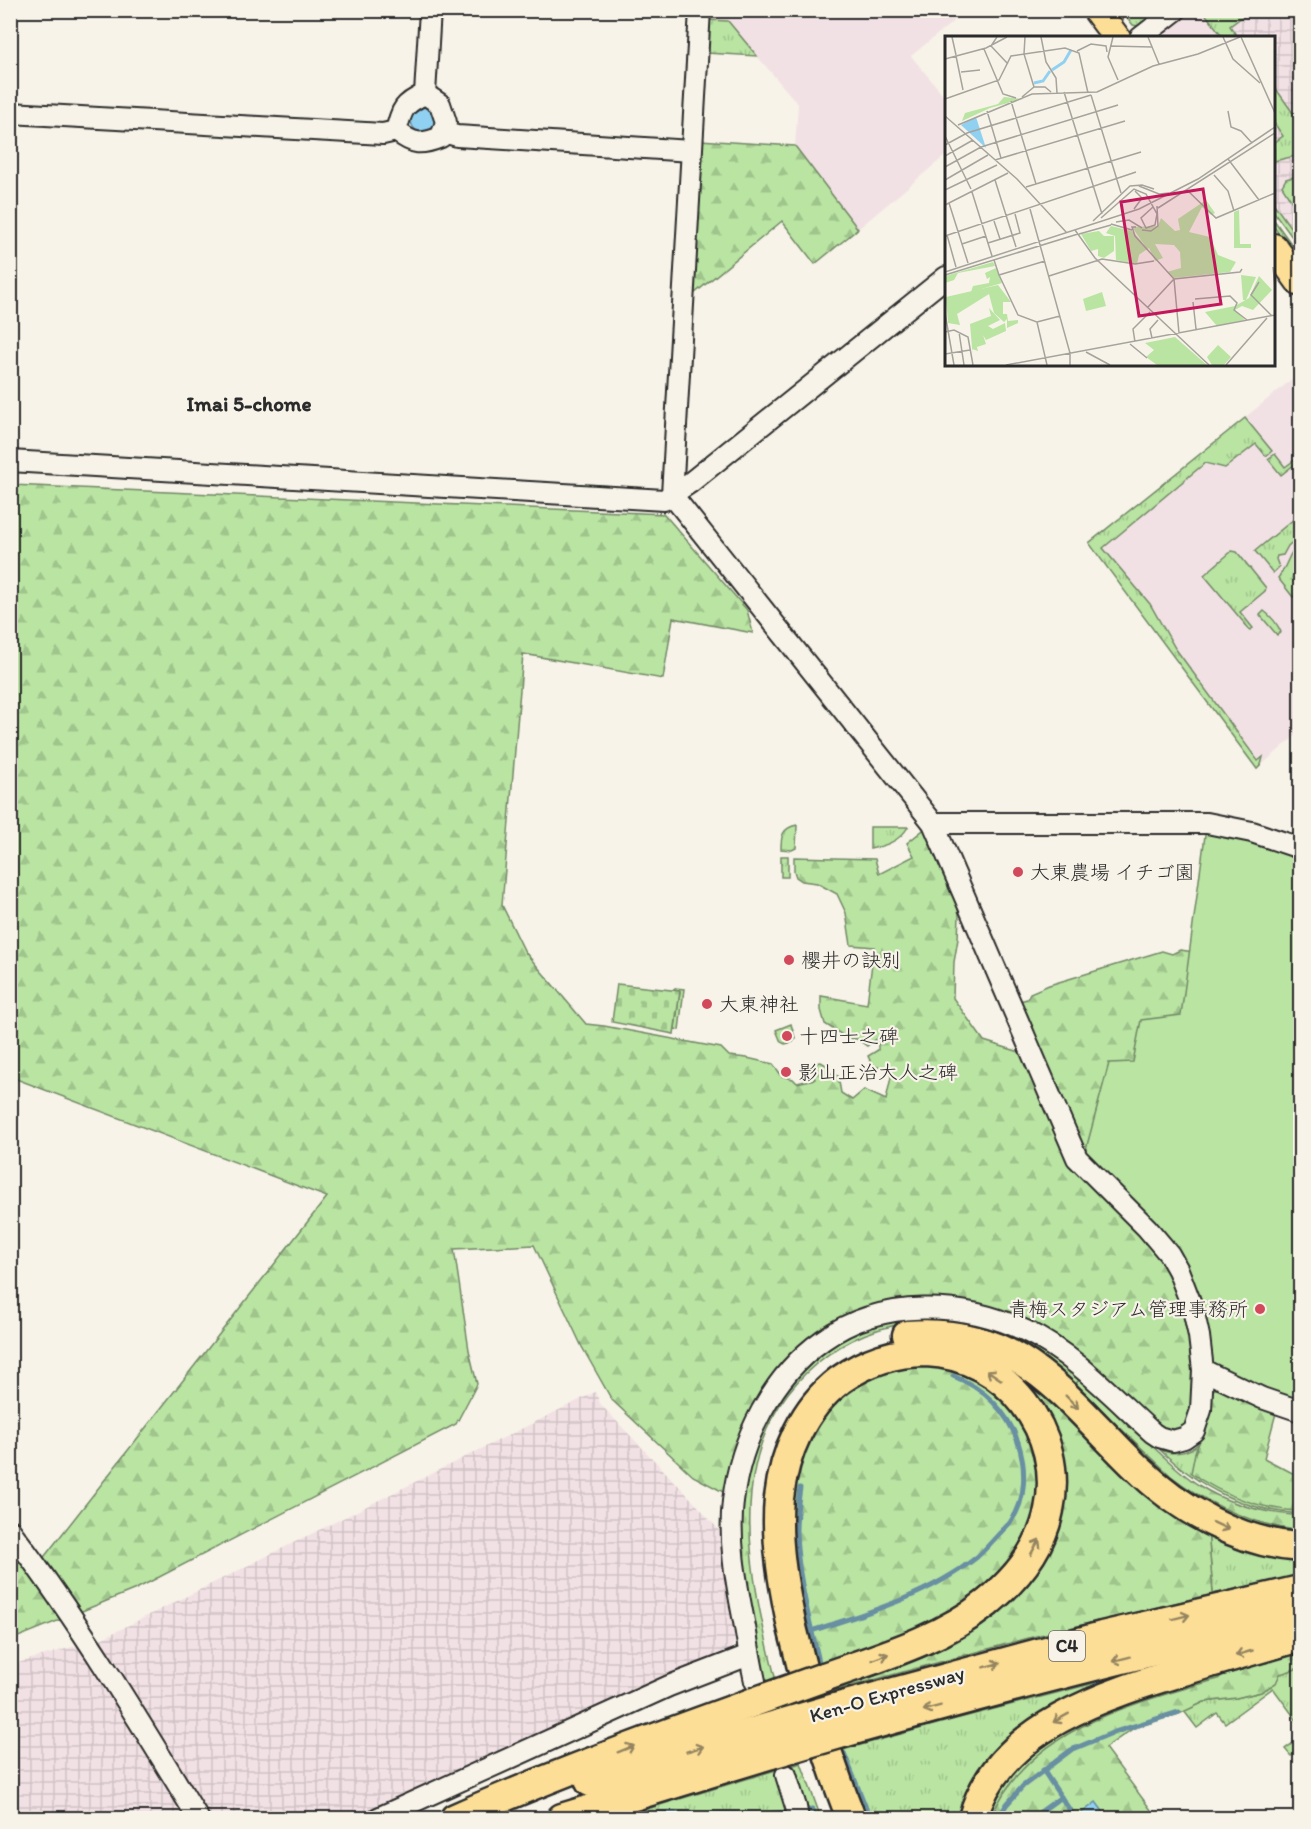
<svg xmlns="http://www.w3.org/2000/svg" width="1311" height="1829" font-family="Itim,'Klee One',sans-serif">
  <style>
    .built { fill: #f2e1e4 }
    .industrial { fill: url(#industrial-grid) }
    .grass { fill: url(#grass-tufts); stroke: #728866; stroke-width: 1.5 }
    .forest { fill: url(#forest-firs); stroke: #728866; stroke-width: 1.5 }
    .cemetery { fill: url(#cemetery-stones); stroke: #728866; stroke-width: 1.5 }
    .pitch { fill: #b9e4a2; stroke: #728866; stroke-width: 1.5 }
    .water { fill: #90d1f2; stroke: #688fa2; stroke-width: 1.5 }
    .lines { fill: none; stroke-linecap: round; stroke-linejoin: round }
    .stream { stroke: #688fa2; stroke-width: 5 }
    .minor-casing { stroke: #2b2b2b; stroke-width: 24 }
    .major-casing { stroke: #2b2b2b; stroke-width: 30 }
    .highway-casing { stroke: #2b2b2b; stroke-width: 33 }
    .minor { stroke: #f7f3e8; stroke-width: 20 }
    .major { stroke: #fcde96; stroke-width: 26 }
    .highway { stroke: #fcde96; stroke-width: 28 }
    .highway-bridge-casing { stroke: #2b2b2b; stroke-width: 33; stroke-linecap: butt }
    .highway-bridge { stroke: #fcde96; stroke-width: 28 }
    .oneway { stroke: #948460 }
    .poi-dot { fill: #d1495b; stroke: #f7f3e8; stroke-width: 2 }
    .labels { text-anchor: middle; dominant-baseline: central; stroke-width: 4.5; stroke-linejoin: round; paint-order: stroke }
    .shield { fill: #f7f3e8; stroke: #686764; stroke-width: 1.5 }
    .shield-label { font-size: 18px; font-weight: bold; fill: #2b2b2b }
    .poi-label { font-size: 20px; fill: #2b2b2b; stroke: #f7f3e8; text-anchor: start }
    .street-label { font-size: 20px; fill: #2b2b2b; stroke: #f7f3e8 }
    .neighbourhood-label { font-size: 21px; font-weight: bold; fill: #2b2b2b; stroke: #f7f3e8 }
    .inset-river { fill: none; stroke: #90d1f2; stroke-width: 3 }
    .inset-road { fill: none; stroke: #a5a39c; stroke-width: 1.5 }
    .view { fill: #c2185b; fill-opacity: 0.15; stroke: #c2185b; stroke-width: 3 }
    .inset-edge { fill: none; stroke: #2b2b2b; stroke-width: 3 }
  </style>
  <defs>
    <pattern id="industrial-grid" width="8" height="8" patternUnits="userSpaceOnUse" patternTransform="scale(1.5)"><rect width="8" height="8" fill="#f2e1e4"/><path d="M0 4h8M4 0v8" fill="none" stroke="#d0c1c4"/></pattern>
    <pattern id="grass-tufts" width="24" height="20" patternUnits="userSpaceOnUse" patternTransform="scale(1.5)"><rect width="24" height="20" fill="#b9e4a2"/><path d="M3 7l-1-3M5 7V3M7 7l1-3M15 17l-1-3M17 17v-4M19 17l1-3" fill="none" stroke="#9fc48c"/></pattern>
    <pattern id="forest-firs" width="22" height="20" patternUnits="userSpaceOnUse" patternTransform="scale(1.5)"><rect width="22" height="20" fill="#b9e4a2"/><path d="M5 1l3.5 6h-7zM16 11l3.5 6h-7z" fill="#9fc48c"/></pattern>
    <pattern id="cemetery-stones" width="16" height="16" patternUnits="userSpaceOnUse" patternTransform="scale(1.5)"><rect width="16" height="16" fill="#b9e4a2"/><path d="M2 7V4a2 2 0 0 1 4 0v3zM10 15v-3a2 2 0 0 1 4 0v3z" fill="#9fc48c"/></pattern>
  </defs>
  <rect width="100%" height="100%" fill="#f7f3e8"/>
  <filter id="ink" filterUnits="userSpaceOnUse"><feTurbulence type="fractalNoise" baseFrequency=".0167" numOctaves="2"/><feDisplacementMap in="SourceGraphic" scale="12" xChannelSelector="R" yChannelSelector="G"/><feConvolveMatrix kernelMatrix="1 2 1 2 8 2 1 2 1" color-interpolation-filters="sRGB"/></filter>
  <g filter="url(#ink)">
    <!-- built -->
    <g class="built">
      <polygon points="1189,10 1202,11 1222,37 1152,38"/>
      <polygon points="707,11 966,11 911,56 946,98 946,155 858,229 795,146 798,104 757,56 705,52"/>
      <polygon points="1300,373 1300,732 1257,769 1089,543"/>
    </g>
    <!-- industrial -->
    <g class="industrial">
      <polygon points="1202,11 1300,11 1300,248 1274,212 1274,38 1222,37"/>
      <polygon points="595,1392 601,1405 697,1505 724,1536 740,1628 730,1653 387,1806 353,1818 11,1818 11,1665 103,1638"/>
    </g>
    <!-- grass -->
    <g class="grass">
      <polygon points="1122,11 1164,11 1143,27 1133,25"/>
      <polygon points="1203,11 1250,11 1230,26 1238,38 1223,37"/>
      <polygon points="707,20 728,21 757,56 706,53"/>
      <polygon points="1274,86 1300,123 1300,155 1274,161 1274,143 1283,136 1274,123"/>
      <polygon points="1297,176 1300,176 1300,208 1294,205 1282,186 1286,179"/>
      <polygon points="1274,204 1300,241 1300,248 1274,212"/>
      <polygon points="1274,220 1300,256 1300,263 1274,227"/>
      <polygon points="1245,418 1272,451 1266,456 1256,444 1225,468 1205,463 1103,548 1150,604 1175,648 1258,761 1263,757 1261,765 1257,769 1089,543"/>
      <polygon points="1275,454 1285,467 1300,456 1300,460 1281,475 1268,459"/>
      <polygon points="1300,514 1300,535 1288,546 1283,555 1277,556 1276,559 1279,567 1273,573 1255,551"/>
      <polygon points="1232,551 1237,552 1266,588 1265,591 1240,612 1253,628 1250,630 1204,575"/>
      <path d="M1264,611C1272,617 1277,623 1281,632L1277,635L1260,615Z"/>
      <path d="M797,825L796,848L792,850L781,849C781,836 782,828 797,825Z"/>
      <path d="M870,827H908C900,841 885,846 870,849Z"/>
      <rect x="781" y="856" width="7" height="21"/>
      <polygon points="675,988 684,989 679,1030 675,1029 680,991 674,990"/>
      <polygon points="791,1024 795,1038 793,1042 785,1044 781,1042 776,1030"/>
      <path d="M908,1317L973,1320L1031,1342L1074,1371L1072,1374L1079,1380L1075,1385L1171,1476C1210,1506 1252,1524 1300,1531V1535L1275,1532L1218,1512L907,1323C868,1329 835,1345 806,1373C721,1455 751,1580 776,1681L765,1685L745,1589L740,1535L743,1493L755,1443L785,1387L827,1346L867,1326Z"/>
      <path d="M1199,1443L1195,1453L1221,1490L1259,1504L1300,1511V1514C1242,1510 1202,1489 1159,1449C1173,1456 1189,1453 1199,1443Z"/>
      <polygon points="1208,1529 1300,1556 1300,1575 1213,1594"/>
      <path d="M1300,1648V1651L1274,1658L1269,1662L1227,1672L1218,1679C1134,1703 1027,1729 991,1818H986C1018,1736 1101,1711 1178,1686C1219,1673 1259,1660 1300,1648Z"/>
      <polygon points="1172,1663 1078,1701 964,1818 864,1818 839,1751 948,1721"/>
      <polygon points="1300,1666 1300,1725 1273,1688 1225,1723 1217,1713 1197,1728 1184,1711 1204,1702 1236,1698 1261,1692 1279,1674 1299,1668"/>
      <polygon points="1300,1738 1300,1749 1291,1756 1285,1749"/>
      <polygon points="801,1763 821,1818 806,1818 807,1811 791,1766"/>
      <polygon points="776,1770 788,1807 790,1818 617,1818"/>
    </g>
    <!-- forest -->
    <g class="forest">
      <polygon points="699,140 795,146 858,229 815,264 782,221 689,298"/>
      <polygon points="11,485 664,514 747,610 753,633 673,618 663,679 523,654 502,905 525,952 586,1024 604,1026 721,1048 729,1056 747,1058 773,1064 782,1076 793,1079 797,1083 815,1079 810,1069 814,1063 821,1062 828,1066 830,1073 838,1076 841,1093 852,1100 864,1090 886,1100 891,1077 889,1067 873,1067 868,1056 878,1050 878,1038 867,1046 857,1039 847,1038 825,1024 821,1010 821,996 867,1004 874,947 851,945 846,913 837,894 817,883 802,881 796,877 794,871 794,857 875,859 879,874 914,856 907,843 927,827 954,888 959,915 958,939 954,962 953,998 984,1041 1023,1053 1124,1216 1160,1256 1183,1302 1191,1343 1196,1393 1188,1422 1183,1426 1173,1429 1167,1429 1157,1425 1076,1353 966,1303 815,1337 725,1493 693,1476 612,1400 582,1347 534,1245 454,1249 469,1350 477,1384 456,1424 136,1589 11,1640 10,1522 41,1561 327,1197 11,1077"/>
      <path d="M1300,541V590L1293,597L1278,578C1288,565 1288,553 1300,541Z"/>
      <polygon points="1180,950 1194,952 1196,1007 1085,1153 1016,1002 1027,999 1030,993 1049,985 1162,951 1172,954"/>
      <polygon points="1009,1363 1208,1529 1213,1594 1040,1635 829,1692 827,1685 917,1652 1056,1519"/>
      <path d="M924,1365L964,1373L1000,1395L1026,1428L1038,1466L1037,1507L1026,1534L1014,1555L995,1576L974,1595L949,1611L914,1629L814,1667C806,1634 800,1602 795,1568C794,1556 791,1543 791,1531C789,1474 810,1411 862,1381C879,1371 904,1366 924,1365Z"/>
      <path d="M1080,1379C1103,1400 1125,1421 1148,1442C1164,1457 1181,1474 1200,1486C1230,1505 1265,1513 1300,1516V1531C1252,1524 1210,1506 1171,1476L1075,1385Z"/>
      <path d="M1215,1389H1219L1276,1413L1264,1458L1300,1477V1511C1263,1510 1222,1495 1191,1473L1195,1453L1205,1428L1211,1391Z"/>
      <path d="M1300,1651V1666L1299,1668L1280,1674L1276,1683L1261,1692L1236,1698L1204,1702L1179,1714L1134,1728L1105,1748L1157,1818H1108L1096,1803L1074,1818H991C1027,1729 1134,1703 1218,1679L1226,1672L1269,1662L1274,1658Z"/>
    </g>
    <!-- cemetery -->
    <polygon class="cemetery" points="617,984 680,991 674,1034 612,1022"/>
    <!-- pitch -->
    <polygon class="pitch" points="1206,828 1300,853 1300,1401 1266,1389 1210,1362 1168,1238 1151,1218 1085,1153 1109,1063 1133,1062 1141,1020 1181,1015"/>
    <!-- water -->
    <g class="water">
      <circle cx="424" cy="120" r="13"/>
      <polygon points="1096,1802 1108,1818 1074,1818 1075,1818"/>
    </g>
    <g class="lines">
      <!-- stream -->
      <g class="stream">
        <path d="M800,1488C798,1502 796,1516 796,1530C797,1574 809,1619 819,1662"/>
        <path d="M811,1631C868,1613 929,1595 977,1557C986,1549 993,1540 1002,1531C1005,1527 1009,1525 1011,1521C1027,1500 1026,1466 1018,1442C1007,1411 984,1388 953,1376"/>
        <polyline points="1092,1689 1095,1687 1096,1683 1121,1677"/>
        <polyline points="844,1753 870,1818"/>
        <polyline points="1043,1770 1075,1818"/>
        <polyline points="807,1810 812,1809 814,1818"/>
        <polyline points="659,1813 762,1814 788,1812"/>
        <polyline points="998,1818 1007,1804 1023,1786 1071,1750 1112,1733 1179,1712"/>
        <polyline points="1032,1818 1061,1797"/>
      </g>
      <defs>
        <g id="minor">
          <path d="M700,10L672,495L933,823L1077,1158L1147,1228L1169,1254L1178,1270L1193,1309L1199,1336L1203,1370L1201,1410L1194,1431L1184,1438L1173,1441L1159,1437L1153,1433C1114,1398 1074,1354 1026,1331C964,1301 881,1298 823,1340C772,1376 740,1440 733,1501C728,1544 737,1585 745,1627C748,1645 751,1663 755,1681"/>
          <polyline points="1140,38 1176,10"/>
          <path d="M425,94L440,104L446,122L441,137C421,145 414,145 396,131C402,109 403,104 425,94Z"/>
          <polyline points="425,94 430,10"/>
          <polyline points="10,113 383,134 396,131"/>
          <polyline points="443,132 457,136 691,151"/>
          <polyline points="10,461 664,500 691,482 946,277"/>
          <polyline points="933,823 1207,823 1252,832 1300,848"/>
          <polyline points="1203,1370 1262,1398 1300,1411"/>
          <path d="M10,1530C79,1622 139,1720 198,1818"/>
          <polyline points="786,1775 796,1807 798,1818"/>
          <polyline points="378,1818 669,1686 749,1655"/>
        </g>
        <g id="major">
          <polyline points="1096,10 1117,38"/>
          <polyline points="1274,247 1300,283"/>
        </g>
        <g id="highway">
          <path d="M907,1335C1020,1326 1063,1396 1135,1466C1179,1509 1238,1543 1300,1547"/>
          <path d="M824,1677C880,1657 940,1640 987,1603C1016,1579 1042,1547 1049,1510C1066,1432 1006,1355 926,1352C895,1352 865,1362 840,1380C803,1408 784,1453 779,1498C775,1541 783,1584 792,1627C807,1692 827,1756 851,1818"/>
          <polyline points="835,1708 1102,1636 1300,1590"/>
          <path d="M843,1733C994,1691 1147,1651 1300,1617"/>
          <polyline points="590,1782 763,1729"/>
          <path d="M455,1818C553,1775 654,1738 754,1702"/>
          <polyline points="562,1818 771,1754"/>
          <path d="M973,1818C997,1726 1110,1693 1190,1669C1227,1658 1264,1647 1300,1637"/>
        </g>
      </defs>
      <!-- minor casing -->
      <use href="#minor" class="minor-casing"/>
      <!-- major casing -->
      <use href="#major" class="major-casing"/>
      <!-- highway casing -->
      <use href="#highway" class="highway-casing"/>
      <!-- minor -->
      <use href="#minor" class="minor"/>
      <!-- major -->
      <use href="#major" class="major"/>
      <!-- highway -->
      <use href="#highway" class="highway"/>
      <defs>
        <g id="highway-bridge">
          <polyline points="754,1702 824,1677"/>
          <polyline points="763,1729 835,1708"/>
          <polyline points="771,1754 843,1733"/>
        </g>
      </defs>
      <!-- highway-bridge casing -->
      <use href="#highway-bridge" class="highway-bridge-casing"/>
      <!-- highway-bridge -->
      <use href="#highway-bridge" class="highway-bridge"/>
    </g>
    <!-- one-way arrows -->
    <defs><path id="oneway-shaft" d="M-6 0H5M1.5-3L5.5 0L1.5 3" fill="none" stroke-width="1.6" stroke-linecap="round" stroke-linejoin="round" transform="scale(1.5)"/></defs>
    <g class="oneway">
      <use href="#oneway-shaft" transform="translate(994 1375) rotate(-146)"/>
      <use href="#oneway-shaft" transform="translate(1072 1402) rotate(45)"/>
      <use href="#oneway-shaft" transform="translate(1221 1526) rotate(25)"/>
      <use href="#oneway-shaft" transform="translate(1035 1547) rotate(-61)"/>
      <use href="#oneway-shaft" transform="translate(1181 1617) rotate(-14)"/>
      <use href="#oneway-shaft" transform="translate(1244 1653) rotate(164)"/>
      <use href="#oneway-shaft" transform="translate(880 1657) rotate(-20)"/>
      <use href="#oneway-shaft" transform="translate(1121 1659) rotate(166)"/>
      <use href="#oneway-shaft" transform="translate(992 1665) rotate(-15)"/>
      <use href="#oneway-shaft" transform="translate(932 1708) rotate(165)"/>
      <use href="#oneway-shaft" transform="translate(1061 1718) rotate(151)"/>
      <use href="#oneway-shaft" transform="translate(626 1749) rotate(-22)"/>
      <use href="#oneway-shaft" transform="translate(695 1749) rotate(-17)"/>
    </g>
  </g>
  <!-- markers -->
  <g class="poi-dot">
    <circle cx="1018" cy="872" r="6"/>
    <circle cx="789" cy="960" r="6"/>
    <circle cx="707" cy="1004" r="6"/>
    <circle cx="787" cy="1036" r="6"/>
    <circle cx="786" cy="1072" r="6"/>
    <circle cx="1260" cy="1309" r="6"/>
  </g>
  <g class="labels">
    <!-- shield labels -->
    <rect class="shield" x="1049" y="1631" width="36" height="30" rx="4.5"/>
    <g class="shield-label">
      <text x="1067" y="1646">C4</text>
    </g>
    <!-- poi labels -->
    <g class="poi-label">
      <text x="1030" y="872">大東農場 イチゴ園</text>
      <text x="801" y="960">櫻井の訣別</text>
      <text x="719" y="1004">大東神社</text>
      <text x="799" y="1036">十四士之碑</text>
      <text x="798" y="1072">影山正治大人之碑</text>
      <text x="1248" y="1309" text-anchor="end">青梅スタジアム管理事務所</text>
    </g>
    <!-- street labels -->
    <g class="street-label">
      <text transform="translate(887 1694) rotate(-16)">Ken-O Expressway</text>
    </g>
    <!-- neighbourhood labels -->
    <g class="neighbourhood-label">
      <text x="249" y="403">Imai 5-chome</text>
    </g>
  </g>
  <!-- overview -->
  <g transform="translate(945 36)">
    <rect width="330" height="330" fill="#f7f3e8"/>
    <path d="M59,61L78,63L45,72L17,85L20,77L53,68ZM48,226L50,230L13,237L9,244L0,247V240ZM51,232L57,247L26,256L28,250L44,247L45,241L42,243L40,237ZM296,239L311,241L301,264H298ZM44,272L55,284L43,290L48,293L60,287L61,295L41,304L38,299L41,308L32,311L31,308L33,315L27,313L28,323L25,288L46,280Z" fill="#b9e4a2"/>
    <path d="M261,164L270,177L266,179L257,171L244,196L265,201L273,219L291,226L285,236L229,242L222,236L236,232L235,216L229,209L210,208L218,222L210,225L204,212L192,220L195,207L200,210L187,191L213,190L216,182L230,195L235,194L233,183ZM294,174L295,208H306V212H289V176ZM154,195L159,200H169V215L159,222L153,220V213L146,215L136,198ZM314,240L327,254L308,274L297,270L290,274L300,284L272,290L260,276L290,270L304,262ZM53,249L66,266H58V278H62L63,285L73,284V287L62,292V283L59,286L49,277L44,258L12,278L15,289L3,287L1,261ZM157,256L161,270L141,275L138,263ZM230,301L262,329H212L201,321L209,314L200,307ZM273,309L286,321L279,329H267L262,321Z" fill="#b9e4a2"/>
    <path d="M166,190L187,195L197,206L192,228L171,224L170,200L161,197Z" fill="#b9e4a2"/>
    <path d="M31,81L41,112L16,89Z" fill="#90d1f2"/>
    <path class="inset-river" d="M107,34L119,26L126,14M89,47L98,45L105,35"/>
    <path class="inset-road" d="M7,1L11,19M52,1L46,10L63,28M80,1L79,18L89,51M96,1L101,26L111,42L112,57M168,1L163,21L173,44M203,1L214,28M278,1L288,23L315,47M296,1L330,77M165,10L207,11M39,13L58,58L71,62M132,15L146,8L161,10L162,16M11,20L18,54M0,23L41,12L62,1M16,36L35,34M119,56L157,178M146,59L176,157M77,61L89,51H100L106,56M0,63L54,44L66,20L120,12L134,17L143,57M66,65L91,148M42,75L56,122M283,75L286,91L296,95L307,107M0,80L72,143L122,197M13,89L87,58L152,56L208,30L253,18L295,1M0,100L26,153M0,109L22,97L146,59M0,120L28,104M283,123L314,164M50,124L180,85M0,131L36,111L173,69M269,139L283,155L289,175M0,144L43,119M50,144L71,211M194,150L214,158L224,157M81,151L196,116M0,154L52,129M242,154L271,182L330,157M27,156L47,220M4,167L23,227M0,169L63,137M213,172L330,97M85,173L125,317V329M189,173L197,162L190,155M156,182L189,153L201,158L212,178L210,189L201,192L196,182L208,171M49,185L55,203M148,185L185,150L197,149L209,153M171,186L184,184L197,192M166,188L187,194M191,191H187L190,200L229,243L234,297M130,194L150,222L264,329M197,194L206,195L213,190L212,170M134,198L166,189M2,199L11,231M0,200L191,136M43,207L75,197L70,178M17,208L41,200M49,224L54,239L100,225M328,231L330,252M0,236L194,173L253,143L330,91M0,239L133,198M54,239L73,279L92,286L102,329M104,240L157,223L190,228L209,225M314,246L306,259L327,280M250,263L285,260L292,267L289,274L302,284M248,266L251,293M203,271L229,243L295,236L297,233M0,277L9,329M92,286L115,280M0,296L9,294L23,301L28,329M14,296L19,329M207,302L205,293L213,284M190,306L188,293L205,276M185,308L202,322M141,316L165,329M0,318L25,314M61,329L330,279M281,329L322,282"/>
    <path class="view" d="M258,153L276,268L194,280L176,166Z"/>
    <rect width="330" height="330" class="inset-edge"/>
  </g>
  <!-- margin -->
  <rect width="1311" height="1829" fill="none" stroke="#f7f3e8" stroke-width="36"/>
  <rect x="18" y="18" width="1275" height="1793" fill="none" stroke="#2b2b2b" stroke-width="2" filter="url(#ink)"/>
</svg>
